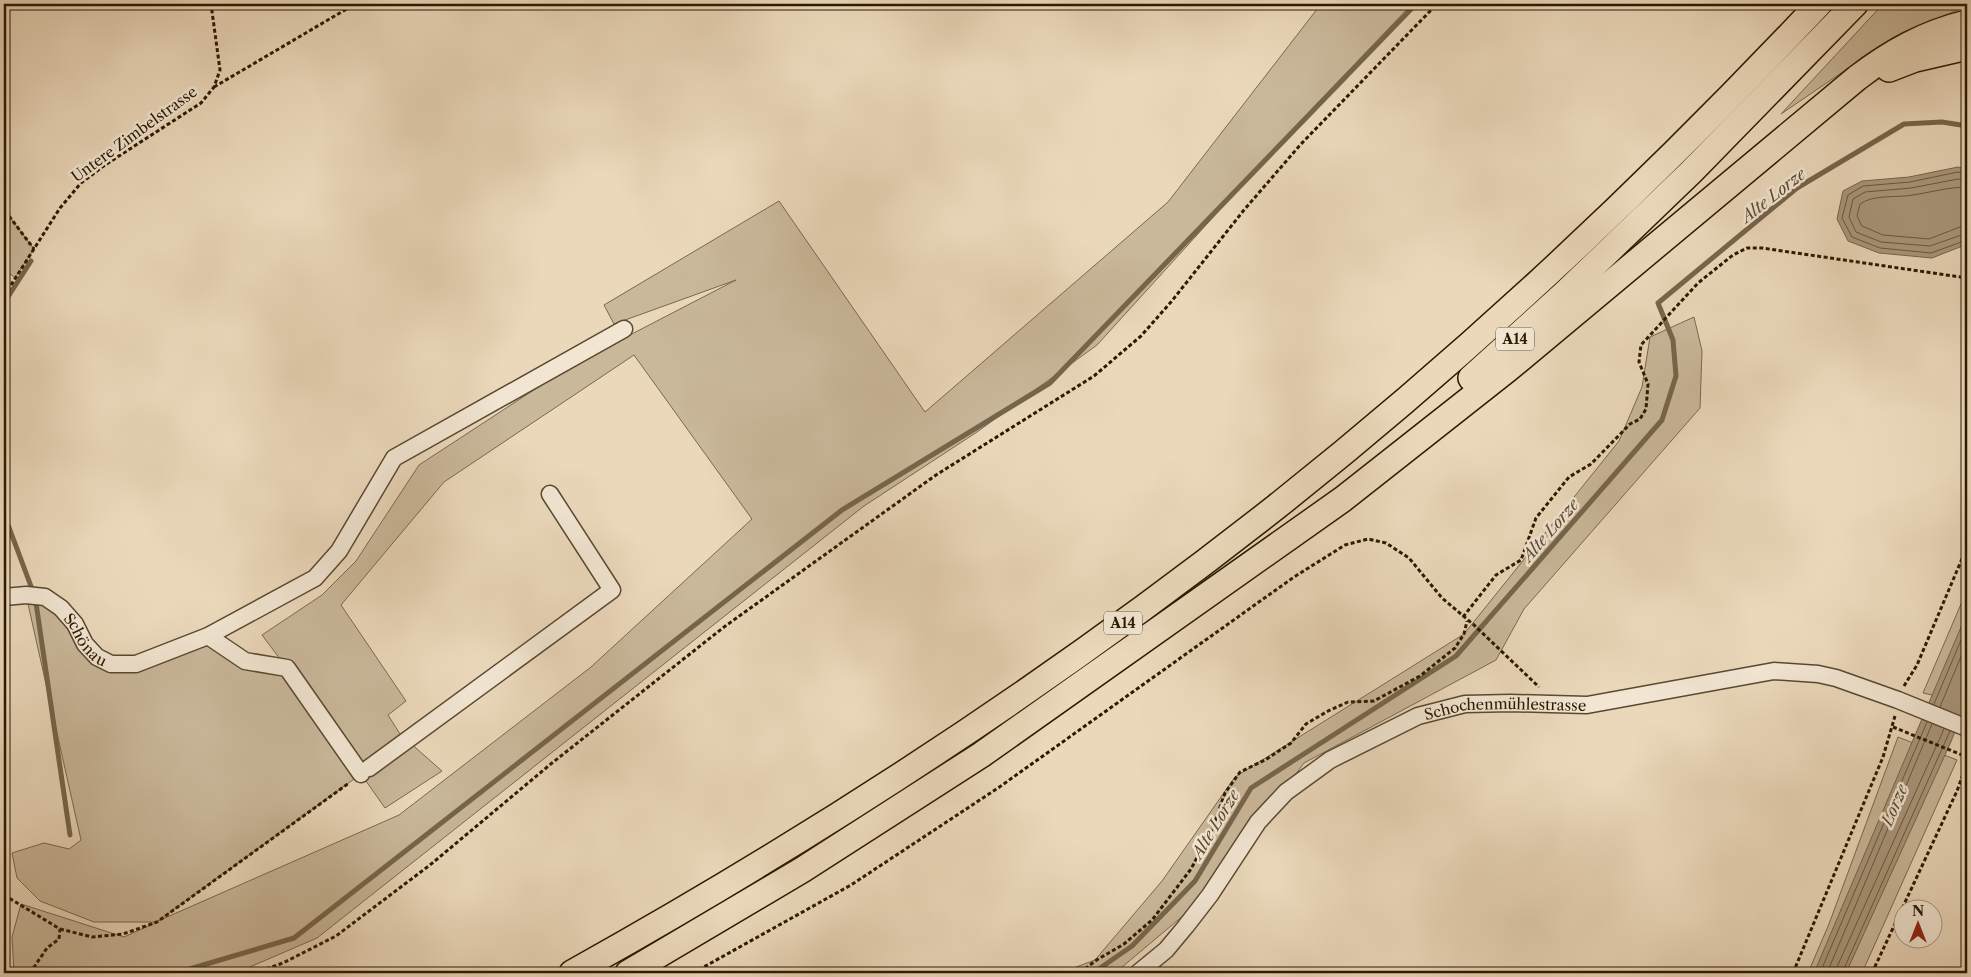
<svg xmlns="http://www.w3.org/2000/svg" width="1971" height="977" font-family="'Libre Caslon Text',serif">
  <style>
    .green { fill: #cab89b; stroke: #7a684e; fill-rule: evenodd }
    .water { fill: #a9977c; stroke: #76654b }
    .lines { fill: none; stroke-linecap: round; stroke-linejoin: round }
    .shore { stroke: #6a583e; stroke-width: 1 }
    .stream { stroke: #76654b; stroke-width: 5 }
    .minor-casing { stroke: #5a4930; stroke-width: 19 }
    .highway-casing { stroke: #2a1901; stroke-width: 28 }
    .path { stroke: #2a1901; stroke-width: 3; stroke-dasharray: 4 2.5; stroke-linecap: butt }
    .minor { stroke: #f2e6d3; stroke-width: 16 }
    .highway { stroke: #ebd8bb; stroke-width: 25 }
    .labels { text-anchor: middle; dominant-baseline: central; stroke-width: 5; stroke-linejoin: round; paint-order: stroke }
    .shield { fill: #f2e6d3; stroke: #665640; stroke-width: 1 }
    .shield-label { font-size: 14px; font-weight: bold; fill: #2a1901 }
    .street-label { font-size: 15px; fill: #2a1901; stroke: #f2e6d3 }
    .water-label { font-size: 16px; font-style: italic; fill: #5d4b32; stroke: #f2e6d3 }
  </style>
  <rect width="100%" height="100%" fill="#ebd8bb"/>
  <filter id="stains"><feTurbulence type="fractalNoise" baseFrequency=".004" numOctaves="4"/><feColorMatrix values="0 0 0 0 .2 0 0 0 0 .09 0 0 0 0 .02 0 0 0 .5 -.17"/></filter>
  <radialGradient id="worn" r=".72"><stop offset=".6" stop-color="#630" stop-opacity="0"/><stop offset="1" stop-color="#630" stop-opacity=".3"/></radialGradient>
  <!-- green -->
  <g class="green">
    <path d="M1321,4H1412L1307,114L1097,345L977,432L864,506L317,938L236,973H14L12,937L21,904L124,937L157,922H94L40,901L17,878L12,853L44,843L69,849L81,840L26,595L45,597L111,664L208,636L245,661L286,667L262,635L322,595L356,561L419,465L572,365L736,280L614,324L604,305L779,201L925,412L1168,202ZM634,355L752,519L591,667L399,815L158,921L361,774L385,808L442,771L400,734L388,715L406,701L341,605L444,482Z"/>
    <polygon points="1883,4 1967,4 1967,6 1894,37 1781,114"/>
    <polygon points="4,191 9,216 34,249 15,278 4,268"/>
    <polygon points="1694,317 1702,351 1700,408 1524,609 1496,660 1304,763 1203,899 1115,973 1060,973 1095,960 1162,881 1235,777 1464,634 1619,441 1642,387 1650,337"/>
    <polygon points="1967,590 1967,703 1923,693"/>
    <polygon points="1898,737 1957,760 1862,973 1808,973 1829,924"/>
  </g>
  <!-- water -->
  <g class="water">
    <polygon points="1958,167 1967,169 1967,243 1965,245 1932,258 1879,253 1848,241 1837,219 1843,191 1862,181 1909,177"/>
    <polygon points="1967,613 1967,702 1950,744 1846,973 1814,973"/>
  </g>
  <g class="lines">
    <!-- shore -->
    <g class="shore">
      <polyline points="1967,174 1958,172 1910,182 1863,186 1848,195 1842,218 1852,237 1880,248 1931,253 1967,240"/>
      <polyline points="1967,180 1958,179 1911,188 1865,192 1853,199 1849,217 1856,232 1881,242 1930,246 1967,233"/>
      <path d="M1967,187C1949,187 1932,192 1913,195C1896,198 1874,194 1860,204L1857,216L1862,226L1883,235L1929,239L1960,227L1967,226"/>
      <polyline points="1934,704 1967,626"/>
      <polyline points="1940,707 1967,642"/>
      <polyline points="1820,973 1927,722"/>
      <polyline points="1827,973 1932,724"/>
      <polyline points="1836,973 1837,967 1944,729"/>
      <polyline points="1842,973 1950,731"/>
    </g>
    <!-- stream -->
    <g class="stream">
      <polyline points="4,303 31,261"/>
      <polyline points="4,514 32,589"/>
      <polyline points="36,603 70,835"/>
      <polyline points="176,973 294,938 842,510 1050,383 1416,4"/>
      <polyline points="1093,973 1132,946 1195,881 1251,788 1456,656 1662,420 1676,376 1673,340 1658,303 1797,188 1904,124 1942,122 1967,126"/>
    </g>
    <defs>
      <g id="minor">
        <path id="s1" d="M4,597L26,595L45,597L61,608L75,624L85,644L97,657L111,664H136L208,636L315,578L339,551L394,458L624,329"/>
        <polyline points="208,636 245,661 287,668 361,774"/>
        <polyline points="369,768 612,590 550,494"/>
        <path id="s2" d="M1138,973L1166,950L1186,926L1210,895L1258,822L1286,792L1330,760L1418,716L1465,704L1511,703L1587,705L1774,671L1818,674L1836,678L1898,700L1967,728"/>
      </g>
      <g id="highway">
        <polyline points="1889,69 1915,59 1967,47"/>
        <polyline points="1471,378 1565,293 1691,172 1855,4"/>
        <path d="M572,973C818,836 1054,682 1276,507C1469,354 1650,184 1819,4"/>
        <path d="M628,973L802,870L981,755L1343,499L1508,369L1857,78C1891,52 1925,33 1967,23"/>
      </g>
    </defs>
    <!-- minor casing -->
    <use href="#minor" class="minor-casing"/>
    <!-- highway casing -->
    <use href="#highway" class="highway-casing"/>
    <!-- path -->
    <g class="path">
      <polyline points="214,87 355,4"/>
      <polyline points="4,212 9,216 34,249"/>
      <polyline points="4,296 60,208 81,183 105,165 201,103 214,87 220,70 211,4"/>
      <polyline points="1463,617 1496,575 1521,560 1536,518 1569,477 1591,464 1630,424 1640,419 1646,409 1648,384 1639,362 1641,345 1698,283 1733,255 1747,248 1762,248 1967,278"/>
      <polyline points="1904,686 1917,665 1967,547"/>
      <polyline points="1893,727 1967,757"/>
      <polyline points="4,895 60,929 59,939 47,948 30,973"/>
      <polyline points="60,929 92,937 123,934 157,922 349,783"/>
      <polyline points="254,973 283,963 336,936 430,865 552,763 724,627 936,475 1094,376 1141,336 1171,302 1244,210 1301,144 1437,4"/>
      <polyline points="693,973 851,885 998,788 1294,577 1345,545 1368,539 1386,543 1409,558 1442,598 1474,625 1539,687"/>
      <polyline points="1080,973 1095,961 1124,944 1152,920 1191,869 1213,827 1225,793 1240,772 1265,760 1291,743 1306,724 1328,711 1348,702 1374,701 1420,676 1455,648 1464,634 1467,621"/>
      <polyline points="1793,973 1883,757 1895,716"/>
      <polyline points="1872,973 1957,791 1967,763"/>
    </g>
    <!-- minor -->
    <use href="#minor" class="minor"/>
    <!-- highway -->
    <use href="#highway" class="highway"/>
  </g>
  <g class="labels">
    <!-- shield labels -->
    <g class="shield">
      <rect x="1496" y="327.5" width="38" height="23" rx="4"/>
      <rect x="1104" y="611.5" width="38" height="23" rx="4"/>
    </g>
    <g class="shield-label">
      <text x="1515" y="339">A14</text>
      <text x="1123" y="623">A14</text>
    </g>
    <!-- street labels -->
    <g class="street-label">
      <text transform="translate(134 134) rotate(-36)">Untere Zimbelstrasse</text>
      <text stroke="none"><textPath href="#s1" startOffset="101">Schönau</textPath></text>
      <text stroke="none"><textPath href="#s2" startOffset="476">Schochenmühlestrasse</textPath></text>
    </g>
    <!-- water labels -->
    <g class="water-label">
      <text transform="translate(1773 195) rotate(-38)">Alte Lorze</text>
      <text transform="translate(1550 530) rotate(-49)">Alte Lorze</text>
      <text transform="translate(1894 805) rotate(-67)">Lorze</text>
      <text transform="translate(1215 824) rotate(-59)">Alte Lorze</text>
    </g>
  </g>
  <!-- margin -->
  <rect width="1971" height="977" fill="none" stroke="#ebd8bb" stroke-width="20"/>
  <rect x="5" y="5" width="1961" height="967" fill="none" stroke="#2a1901" stroke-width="2.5"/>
  <rect x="10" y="10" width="1951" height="957" fill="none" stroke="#2a1901"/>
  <!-- north arrow -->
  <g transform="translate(1918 924)"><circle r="24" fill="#f2e6d3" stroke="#a2947f"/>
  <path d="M0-4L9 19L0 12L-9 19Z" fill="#8f2418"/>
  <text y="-8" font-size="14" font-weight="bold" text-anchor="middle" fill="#2a1901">N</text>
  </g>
  <rect width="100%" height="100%" filter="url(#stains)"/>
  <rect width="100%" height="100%" fill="url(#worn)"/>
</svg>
